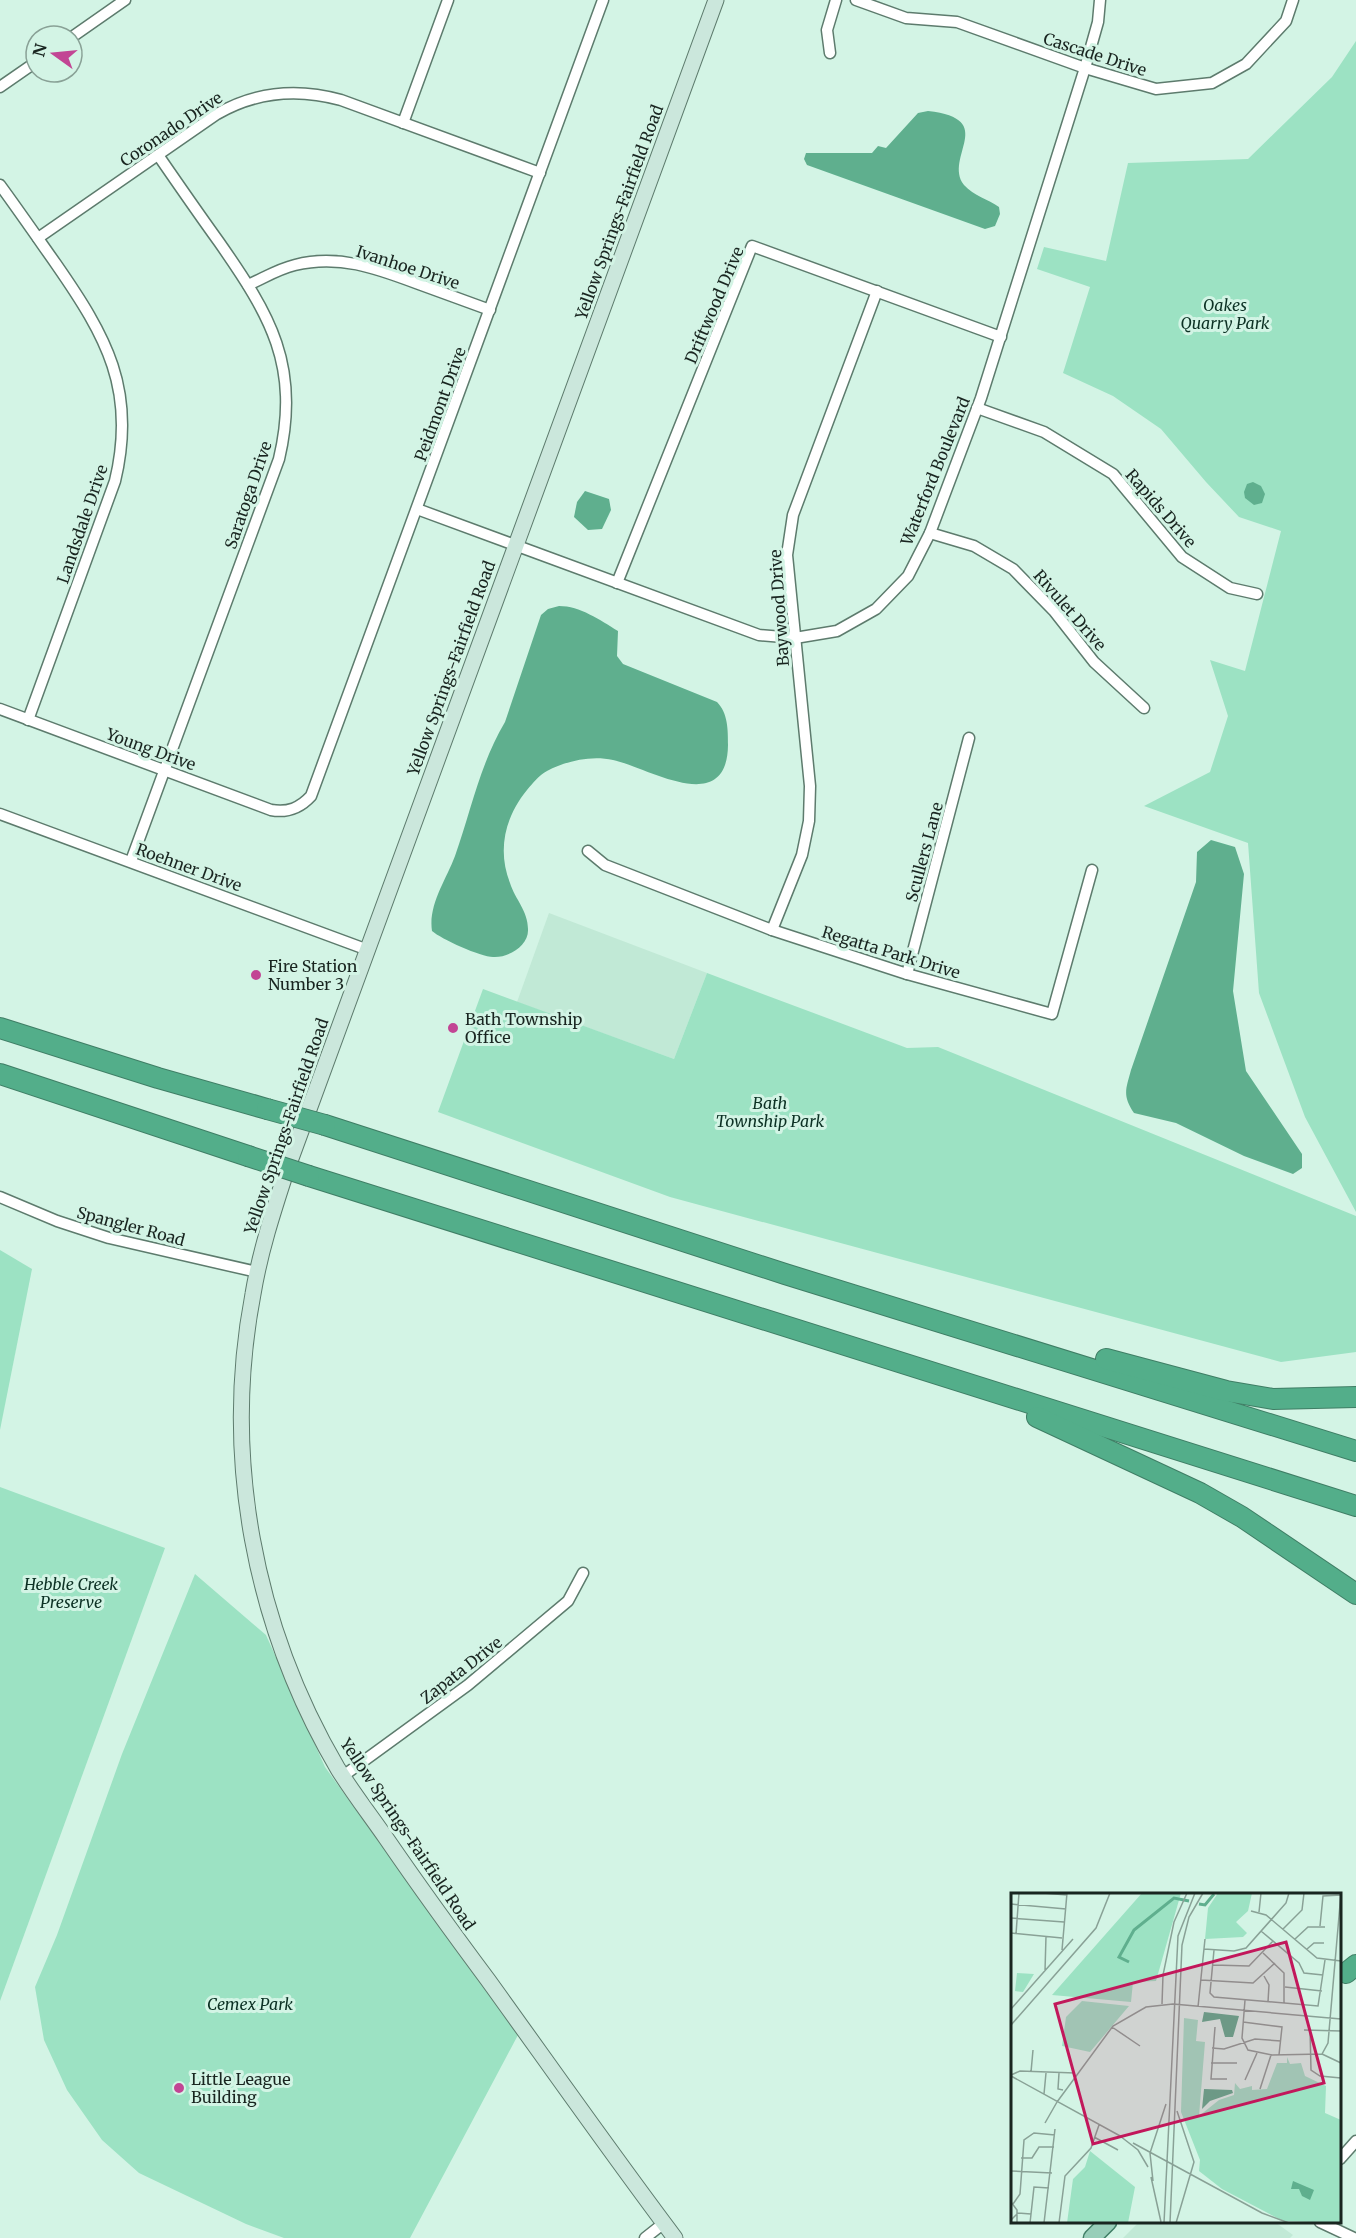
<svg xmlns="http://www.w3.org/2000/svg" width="1356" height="2238" font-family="Merriweather,serif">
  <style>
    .built { fill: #c1e9d6 }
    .green { fill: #9ce2c3 }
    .water { fill: #5faf8e }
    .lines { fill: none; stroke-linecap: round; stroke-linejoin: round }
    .street-casing { stroke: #5d7b6d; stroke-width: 13 }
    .secondary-casing { stroke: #5d7b6d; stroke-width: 17 }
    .primary-casing { stroke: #3f7e65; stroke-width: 19 }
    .highway-casing { stroke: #3f7e65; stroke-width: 22 }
    .street { stroke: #fff; stroke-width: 10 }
    .secondary { stroke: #cbe7dc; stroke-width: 15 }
    .primary { stroke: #98ceb9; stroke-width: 16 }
    .highway { stroke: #53ae8a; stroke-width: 20 }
    .highway-bridge-casing { stroke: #3f7e65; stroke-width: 22; stroke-linecap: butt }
    .highway-bridge { stroke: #53ae8a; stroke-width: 20 }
    .poi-dot { fill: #c24594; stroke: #d3f4e5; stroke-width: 2 }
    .labels { text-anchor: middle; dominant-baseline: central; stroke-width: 6; stroke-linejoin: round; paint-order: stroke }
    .street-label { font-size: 16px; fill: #192520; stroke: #d3f4e5 }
    .park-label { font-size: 16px; font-style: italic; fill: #0c3124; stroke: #d3f4e5 }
    .poi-label { font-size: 16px; fill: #192520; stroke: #d3f4e5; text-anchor: start }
    .inset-river { fill: none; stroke: #5faf8e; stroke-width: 3 }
    .inset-road { fill: none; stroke: #89a196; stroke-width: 1.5 }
    .view { fill: #c2185b; fill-opacity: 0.15; stroke: #c2185b; stroke-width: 3 }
    .inset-edge { fill: none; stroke: #192520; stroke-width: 3 }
  </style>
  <rect width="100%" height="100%" fill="#d3f4e5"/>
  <!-- built -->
  <g class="built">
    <polygon points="549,913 707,973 674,1059 517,1002"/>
    <polygon points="1139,2222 1275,2222 1293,2235 1290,2238 1123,2238"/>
  </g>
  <!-- green -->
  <g class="green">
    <polygon points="1356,41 1356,1212 1305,1117 1259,993 1248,843 1144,806 1210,772 1228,716 1210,660 1245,671 1281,531 1239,517 1206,482 1161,429 1113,396 1063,373 1090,287 1037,269 1044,247 1106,261 1128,163 1248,159 1332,77"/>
    <polygon points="707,973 907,1048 938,1047 1356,1216 1356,1352 1281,1362 670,1197 438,1112 483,989 674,1059"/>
    <polygon points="0,1250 32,1269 0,1430"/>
    <polygon points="0,1487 165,1548 0,2001"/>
    <polygon points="195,1574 266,1635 325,1767 518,2035 410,2238 284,2238 246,2224 139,2173 102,2140 67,2090 44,2040 35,1987 57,1935 122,1754"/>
  </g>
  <!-- water -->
  <g class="water">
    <path d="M928,111C999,119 943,157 964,185C974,196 988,199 999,207L1000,214L995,226L985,229L807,165L804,159L806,153H872L878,146L886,148L918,113Z"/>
    <polygon points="1253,482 1261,486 1265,494 1262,503 1254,505 1245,498 1244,492 1247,484"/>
    <polygon points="585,491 609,499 611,510 602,529 588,530 574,517 577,502"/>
    <path d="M559,606C580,606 600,620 618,631L617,656L623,664L717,702C728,713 728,730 728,745C727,818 649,768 613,760C591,755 566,761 547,771C539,775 533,783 527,790C505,817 497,850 510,883C515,899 528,911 528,929C529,945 509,958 493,957C481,957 441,939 432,931C428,905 446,880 455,856C471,811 480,764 505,722L541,615L548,609Z"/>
    <path d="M1211,840L1235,847L1244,874L1233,991L1246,1071L1302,1154V1168L1293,1174L1244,1156L1176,1123L1134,1113C1122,1095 1126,1089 1131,1070L1196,882L1197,852Z"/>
  </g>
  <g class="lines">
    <defs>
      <g id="street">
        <polyline points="856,0 906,18 957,22 1085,68 1156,89 1212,83 1246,64 1286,21 1293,0"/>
        <polyline points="72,37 125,0"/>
        <polyline points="830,53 827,30 836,0"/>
        <polyline points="0,87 36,62"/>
        <polyline points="403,123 448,0"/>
        <path d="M0,185C19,211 37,237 56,264C106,336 137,390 115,481L28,720"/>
        <path d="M38,238L217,114C257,91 298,88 341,100L540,173"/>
        <path d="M248,285C264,278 278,269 295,265C338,254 376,268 416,283C441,292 465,301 490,310"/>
        <polyline points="977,408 1044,432 1113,474 1182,557 1230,588 1257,594"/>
        <polyline points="417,509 759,635 795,638 837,631 876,609 908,576 930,533 981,398 1085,68 1098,22 1100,0"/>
        <polyline points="930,533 974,546 1013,569 1054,611 1094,662 1144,708"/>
        <polyline points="617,583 752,246 1001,337"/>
        <path d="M0,709L271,810C288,813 300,808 311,796L603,0"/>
        <polyline points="0,814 368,950"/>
        <polyline points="588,851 605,865 772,930 907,974 1052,1014 1092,870"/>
        <path d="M131,861L279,459C301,366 270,315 219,242C198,213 178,184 158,155"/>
        <polyline points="772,930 802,855 809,821 810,786 787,555 793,515 877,291"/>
        <polyline points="907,974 969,738"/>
        <polyline points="0,1197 57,1221 109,1238 257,1272"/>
        <polyline points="343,1776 468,1685 568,1601 583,1573"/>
        <polyline points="1340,2159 1356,2141"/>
        <polyline points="1320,2222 1354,2238"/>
        <polyline points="645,2238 664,2223"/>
      </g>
      <path id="secondary" d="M675,2238C611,2153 550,2066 488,1980C453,1933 419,1886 386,1838C370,1815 353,1793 338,1769C254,1626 222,1457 253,1294C260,1252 273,1212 286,1172L716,0"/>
      <polyline id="primary" points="1092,2238 1108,2222"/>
      <g id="highway">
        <polyline points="0,1028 158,1078 267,1109"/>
        <polyline points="0,1074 248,1156"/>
        <polyline points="325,1125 785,1274 1356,1451"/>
        <polyline points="309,1176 1356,1506"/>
        <polyline points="1106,1359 1226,1391 1273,1399 1356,1397"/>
        <polyline points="1037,1417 1200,1493 1242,1517 1356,1594"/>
        <polyline points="1346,1973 1356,1965"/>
      </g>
    </defs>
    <!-- street casing -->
    <use href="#street" class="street-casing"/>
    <!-- secondary casing -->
    <use href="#secondary" class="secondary-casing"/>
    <!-- primary casing -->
    <use href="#primary" class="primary-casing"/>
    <!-- highway casing -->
    <use href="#highway" class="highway-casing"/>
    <!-- street -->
    <use href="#street" class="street"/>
    <!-- secondary -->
    <use href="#secondary" class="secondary"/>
    <!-- primary -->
    <use href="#primary" class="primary"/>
    <!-- highway -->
    <use href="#highway" class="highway"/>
    <defs>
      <g id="highway-bridge">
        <polyline points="267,1109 325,1125"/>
        <polyline points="248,1156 309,1176"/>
      </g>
    </defs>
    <!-- highway-bridge casing -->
    <use href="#highway-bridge" class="highway-bridge-casing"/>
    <!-- highway-bridge -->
    <use href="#highway-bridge" class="highway-bridge"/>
  </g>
  <!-- markers -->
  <g class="poi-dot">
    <circle cx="256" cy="975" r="6"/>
    <circle cx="453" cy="1028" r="6"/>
    <circle cx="179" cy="2088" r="6"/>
  </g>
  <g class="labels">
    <!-- street labels -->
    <g class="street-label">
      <text transform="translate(1095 54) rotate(18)">Cascade Drive</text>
      <text transform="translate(171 129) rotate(-34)">Coronado Drive</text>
      <text transform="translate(619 212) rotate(-70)">Yellow Springs-Fairfield Road</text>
      <text transform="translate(408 267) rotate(18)">Ivanhoe Drive</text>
      <text transform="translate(714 305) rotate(-67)">Driftwood Drive</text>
      <text transform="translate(440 404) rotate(-70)">Peidmont Drive</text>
      <text transform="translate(935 471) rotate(-68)">Waterford Boulevard</text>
      <text transform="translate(248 495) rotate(-71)">Saratoga Drive</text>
      <text transform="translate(1161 508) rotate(49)">Rapids Drive</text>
      <text transform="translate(82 524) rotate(-71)">Landsdale Drive</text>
      <text transform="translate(779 608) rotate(-94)">Baywood Drive</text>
      <text transform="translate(1070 610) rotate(49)">Rivulet Drive</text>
      <text transform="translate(451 668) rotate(-70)">Yellow Springs-Fairfield Road</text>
      <text transform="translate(151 749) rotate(20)">Young Drive</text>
      <text transform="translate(924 852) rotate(-75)">Scullers Lane</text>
      <text transform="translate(189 867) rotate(20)">Roehner Drive</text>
      <text transform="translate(891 952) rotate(17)">Regatta Park Drive</text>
      <text transform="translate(286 1126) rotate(-71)">Yellow Springs-Fairfield Road</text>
      <text transform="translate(131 1226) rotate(15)">Spangler Road</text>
      <text transform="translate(461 1670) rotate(-38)">Zapata Drive</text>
      <text transform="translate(408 1834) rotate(56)">Yellow Springs-Fairfield Road</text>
    </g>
    <!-- park labels -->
    <g class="park-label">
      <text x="1225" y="305">Oakes<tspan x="1225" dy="18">Quarry Park</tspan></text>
      <text x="770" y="1103">Bath<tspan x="770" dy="18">Township Park</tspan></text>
      <text x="71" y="1584">Hebble Creek<tspan x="71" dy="18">Preserve</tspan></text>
      <text x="250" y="2004">Cemex Park</text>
    </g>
    <!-- poi labels -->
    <g class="poi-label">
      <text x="268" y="966">Fire Station<tspan x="268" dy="18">Number 3</tspan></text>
      <text x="465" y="1019">Bath Township<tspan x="465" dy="18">Office</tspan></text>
      <text x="191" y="2079">Little League<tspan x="191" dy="18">Building</tspan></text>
    </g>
  </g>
  <!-- overview -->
  <g transform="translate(1011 1893)">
    <rect width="330" height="330" fill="#d3f4e5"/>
    <path d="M131,0H170L145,88L122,89L120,109L41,102ZM207,0H241L237,18L225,29L236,40L232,44L194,46L197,15ZM6,80L23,81L12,99L4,98ZM71,108L118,113L79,159L51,153L55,124ZM173,125L187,127L185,148L194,149L188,223L208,207L223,202L224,190L229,196L241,193V197L256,196L266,170H276V164L279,171L290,170L294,183L315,193L314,220L330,227V330L272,328L211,296L188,278L189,267L170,219ZM79,258L124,294L117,330H56L62,286L74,274Z" fill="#9ce2c3"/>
    <path d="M193,119L228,123L222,144H214L209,126L191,129ZM193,196L221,197L222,200L199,208L191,216ZM282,288L303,297L299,307L291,303L288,296H280Z" fill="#5faf8e"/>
    <path class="inset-river" d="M188,11L194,12L203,1M118,69L108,64L123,37L163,5L178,8"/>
    <path class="inset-road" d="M32,0L56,2M0,11L55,16M240,18L255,22L306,65L330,68M248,19L250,0M0,25L53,29M309,33L312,3L330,2M272,36L291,17L293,0M250,38L288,70L293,80L312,82M0,40L51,45M5,41L8,0M284,46L297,34H314M193,56L223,58L235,55L275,10L278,0M296,56L303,50H313M51,57L56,0M203,57L199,100L203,104L307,113L314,67M252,60L273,80V110M202,72L238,73L262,48M34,78L35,43M253,83L258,92L257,109M190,87L242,90L264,70M274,94L311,98M234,107L231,145L237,157L261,162L311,161L317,150L330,0M151,111L152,82L163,29L176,0M187,114L194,46M0,116L62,46M232,129L271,134L268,162M0,132L85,35L99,0M101,134L129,153M204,134L200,186H216M299,136L300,177L309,183L330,185M293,137L330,138M201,155L213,156L244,146L270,148M311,161L330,170M200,170H226M330,172V200M20,179L22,157M48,180L47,196L52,197M0,182L9,178L64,180M0,183L111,244M234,187L246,160M249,196L260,162M33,201L35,180M46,209L102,133L135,114L162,111L330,126M34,230L46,209M109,243L127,257L137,274M83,244L107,257M122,250L251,320L278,330M10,265H21L28,254H43M0,278L41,280M140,284L150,329M142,288L139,260L155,211M0,309L6,317V330M2,311L9,301L13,247L23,240L44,242M0,327L7,320L20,321M19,330L23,294L38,295M33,330L44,236M48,330L54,283L80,255L88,232M153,330L167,43L184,0M159,330L171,52L178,24L192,0M165,330L183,269L166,218"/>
    <path class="view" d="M275,49L313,190L82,251L44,111Z"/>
    <rect width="330" height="330" class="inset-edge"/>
  </g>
  <!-- north arrow -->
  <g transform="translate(54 54) rotate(285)"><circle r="28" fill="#d3f4e5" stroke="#89a196" stroke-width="1.5"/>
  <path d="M0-4.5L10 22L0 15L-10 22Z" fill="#c24594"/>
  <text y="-9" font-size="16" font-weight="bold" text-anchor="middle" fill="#192520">N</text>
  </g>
</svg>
